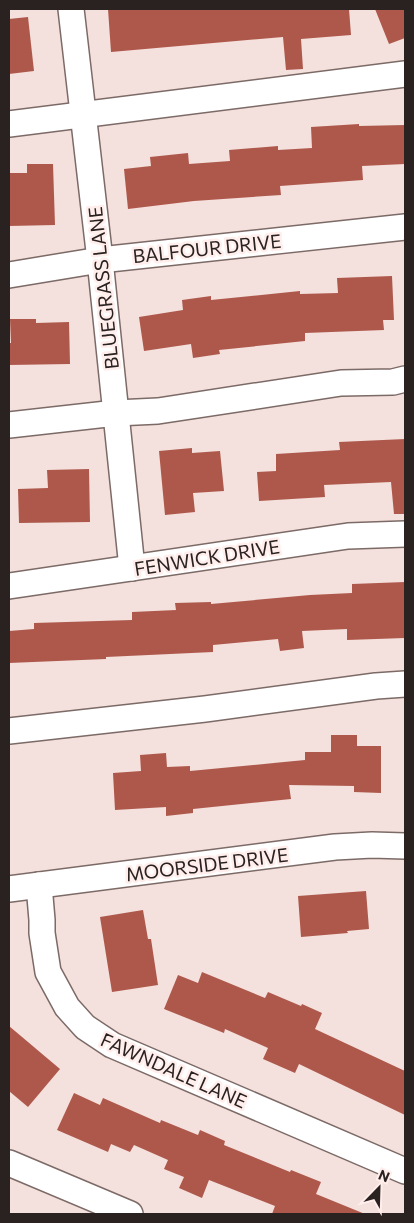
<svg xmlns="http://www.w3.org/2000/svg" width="414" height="1223" font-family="Commissioner,sans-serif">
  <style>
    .building { fill: #ae584c }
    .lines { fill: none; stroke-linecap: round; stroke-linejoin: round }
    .minor-casing { stroke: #7c6a67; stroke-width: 28 }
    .minor { stroke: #fff; stroke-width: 25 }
    .labels { text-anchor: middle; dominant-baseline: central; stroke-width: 5; stroke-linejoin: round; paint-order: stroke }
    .street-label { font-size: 19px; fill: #292221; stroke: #ffeeeb }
  </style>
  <rect width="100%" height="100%" fill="#f4e0dc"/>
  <!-- building -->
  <g class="building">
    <polygon points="108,9 349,9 351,35 301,39 303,69 286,70 283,37 111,52"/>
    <polygon points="375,9 405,9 405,38 389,44"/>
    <polygon points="28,17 34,71 9,74 9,19"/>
    <polygon points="359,124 359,126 405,125 405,164 362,166 363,180 280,186 281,195 194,201 128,209 124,169 151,166 150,157 188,153 189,164 230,161 229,150 278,146 278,150 312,148 311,127"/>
    <polygon points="27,164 53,164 55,225 9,226 9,173 27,173"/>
    <polygon points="392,276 394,320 383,320 384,330 305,333 305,341 219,350 220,354 193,358 191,344 144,351 139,317 183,310 182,300 211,296 211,300 300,291 300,294 338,293 337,278"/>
    <polygon points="10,319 36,319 36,323 69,322 70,364 9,365 9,343 11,343"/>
    <polygon points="405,439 405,514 394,514 391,482 324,485 325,497 259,501 257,472 276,471 276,454 340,450 339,442"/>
    <polygon points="192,448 192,453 220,451 224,491 193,493 195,512 165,515 159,451"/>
    <polygon points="89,469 90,522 19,523 18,489 48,488 47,470"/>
    <polygon points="405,582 405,638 347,640 347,629 302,631 304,648 280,651 278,639 213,645 213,652 106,657 106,659 9,663 9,631 34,629 34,623 132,620 132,612 176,610 175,603 211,602 211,604 310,595 352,593 352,584"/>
    <polygon points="331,735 357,735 357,746 381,746 381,793 354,792 354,786 289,785 291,799 193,809 193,813 166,816 166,807 115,810 113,773 141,771 140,755 166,753 167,767 190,766 190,771 305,760 305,752 331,752"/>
    <polygon points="366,891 369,929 347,931 348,933 301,937 298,896"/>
    <polygon points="143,910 148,939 151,939 158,985 112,992 100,917"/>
    <polygon points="202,972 265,998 268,992 301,1006 302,1004 322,1013 315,1029 405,1071 405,1115 299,1064 295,1073 263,1059 268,1048 225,1029 224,1033 164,1009 178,975 198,983"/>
    <polygon points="9,1026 60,1069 28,1107 9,1091"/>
    <polygon points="74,1093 100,1105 103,1098 160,1123 161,1120 198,1135 200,1130 225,1141 224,1145 290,1172 291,1170 321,1182 316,1194 365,1214 272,1214 275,1206 209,1180 202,1198 179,1188 184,1177 164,1169 168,1160 134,1145 130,1152 111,1144 108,1152 57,1130"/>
  </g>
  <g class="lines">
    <defs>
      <g id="minor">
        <polyline points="71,9 100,260 132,568"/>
        <polyline points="9,124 405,74"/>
        <polyline points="9,275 100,260 405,227"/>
        <polyline points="9,425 116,413 158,411 341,383 393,382 405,379"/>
        <polyline points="9,586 348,536 405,534"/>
        <polyline points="9,731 205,709 376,686 405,684"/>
        <polyline points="39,885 42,920 42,933 48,972 67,1007 85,1027 112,1045 405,1171"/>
        <polyline points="9,889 335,847 372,845 405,846"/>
        <polyline points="9,1163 130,1214"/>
      </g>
    </defs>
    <!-- minor casing -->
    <use href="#minor" class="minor-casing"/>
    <!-- minor -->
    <use href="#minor" class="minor"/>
  </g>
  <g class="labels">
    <!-- street labels -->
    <g class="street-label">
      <text transform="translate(207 248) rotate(-6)">BALFOUR DRIVE</text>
      <text transform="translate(103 288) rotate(-96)">BLUEGRASS LANE</text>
      <text transform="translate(207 557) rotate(-9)">FENWICK DRIVE</text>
      <text transform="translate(207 864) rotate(-7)">MOORSIDE DRIVE</text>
      <text transform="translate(174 1070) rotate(24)">FAWNDALE LANE</text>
    </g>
  </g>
  <!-- border -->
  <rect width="414" height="1223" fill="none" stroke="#292221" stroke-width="20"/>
  <!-- north arrow -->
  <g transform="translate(379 1188) rotate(23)" stroke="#ffeeeb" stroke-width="4" paint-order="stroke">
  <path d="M0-4L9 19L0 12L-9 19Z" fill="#292221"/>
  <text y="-8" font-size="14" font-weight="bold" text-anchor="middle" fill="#292221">N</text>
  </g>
</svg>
